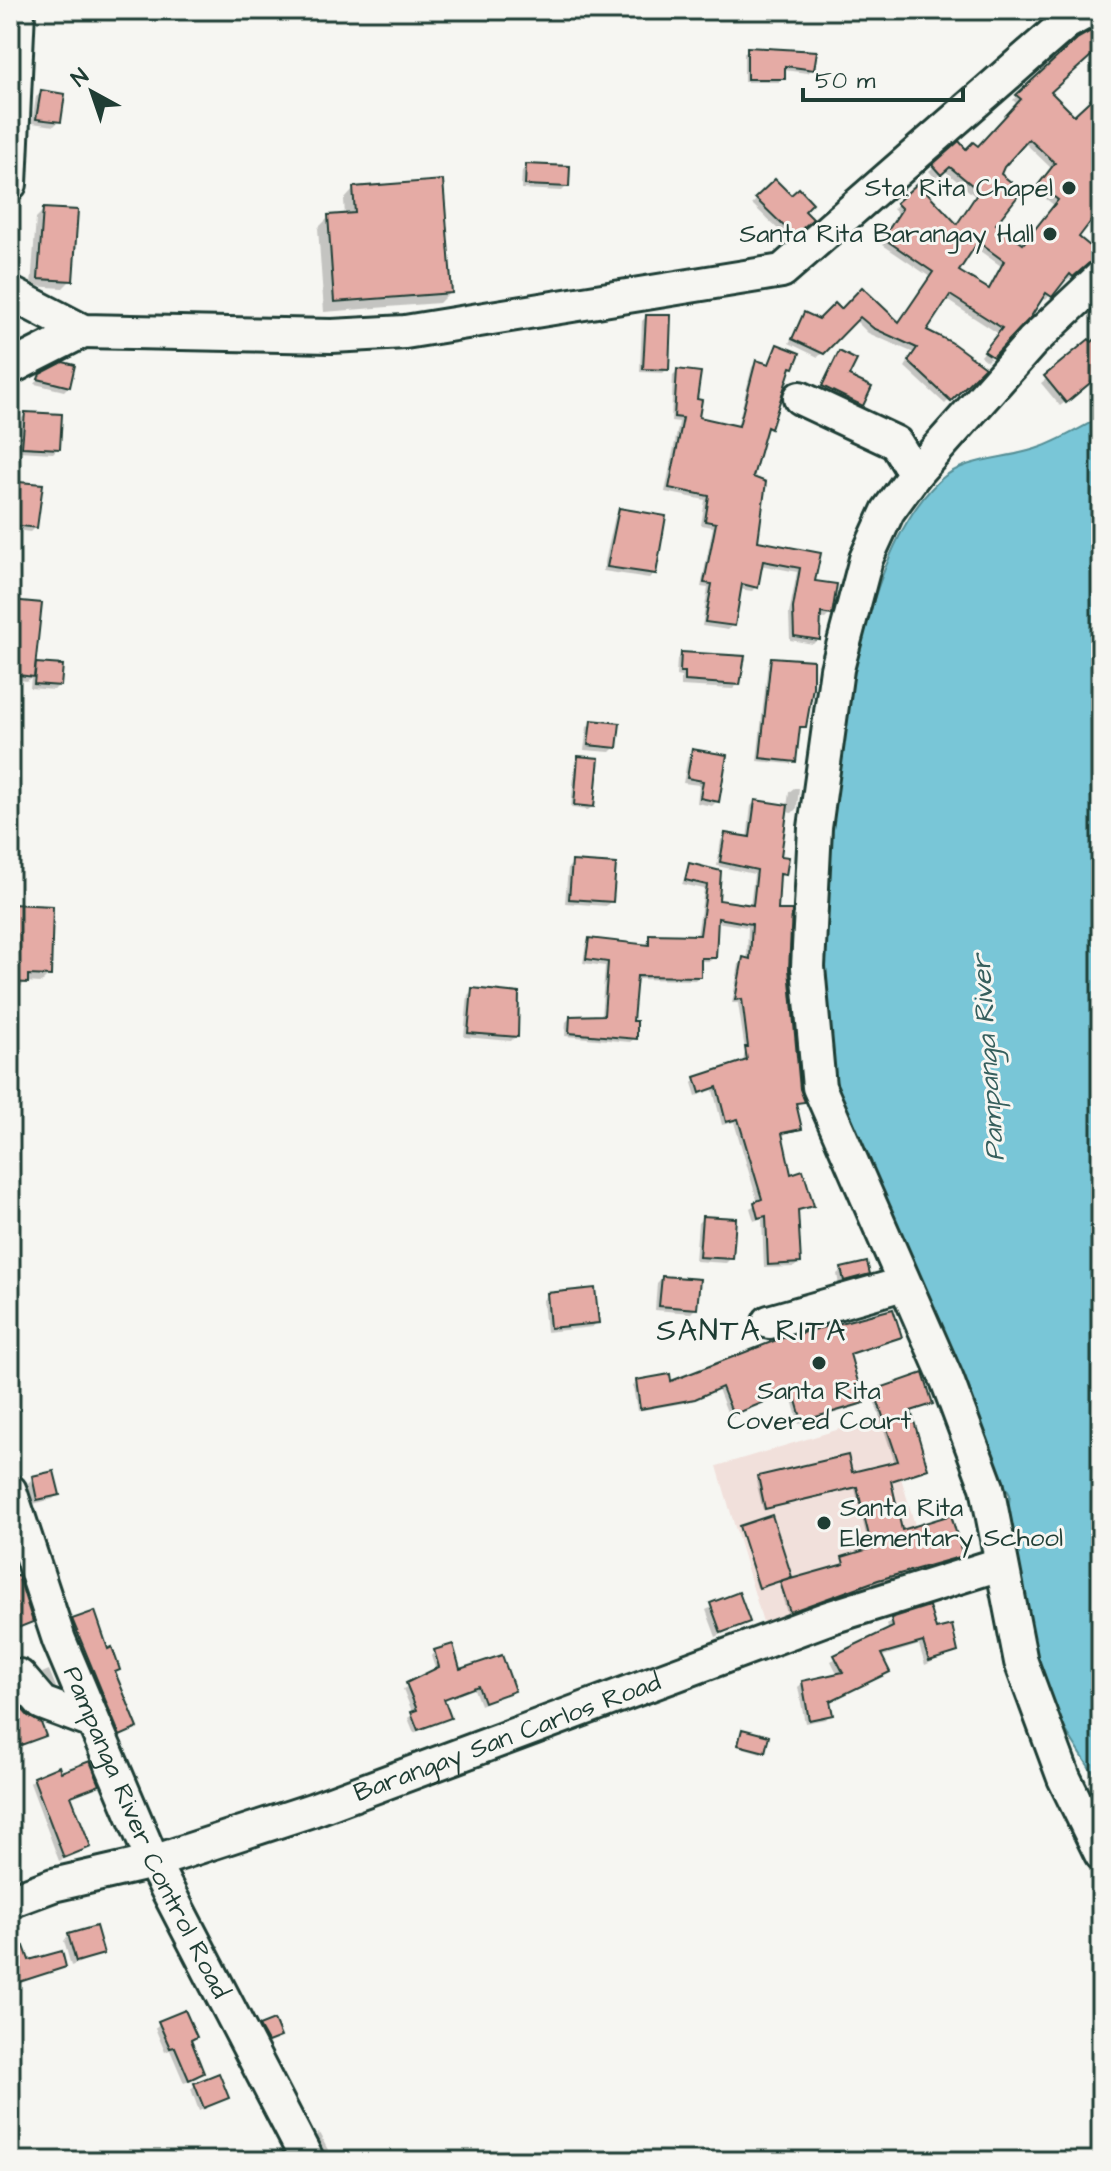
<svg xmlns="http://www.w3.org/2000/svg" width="1111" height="2171" font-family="'Architects Daughter',sans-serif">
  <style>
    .built { fill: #f1e0db }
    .water { fill: #79c6d7; stroke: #558f96; stroke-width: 2 }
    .shadow { fill: #0003; fill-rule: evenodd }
    .building { fill: #e5aba5; stroke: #1f3d34; stroke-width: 2; fill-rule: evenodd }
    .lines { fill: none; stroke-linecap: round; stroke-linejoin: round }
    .minor-casing { stroke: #1f3d34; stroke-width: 38 }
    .minor { stroke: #f6f6f2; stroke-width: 32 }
    .poi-dot { fill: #1f3d34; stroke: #f6f6f2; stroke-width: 3 }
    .labels { text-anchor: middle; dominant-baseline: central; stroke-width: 6; stroke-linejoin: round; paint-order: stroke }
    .poi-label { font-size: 26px; fill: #1f3d34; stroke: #f6f6f2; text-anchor: end }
    .street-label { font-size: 26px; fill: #1f3d34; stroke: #f6f6f2 }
    .water-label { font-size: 28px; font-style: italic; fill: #365f5d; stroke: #f6f6f2 }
    .quarter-label { font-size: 30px; letter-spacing: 2px; fill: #1f3d34; stroke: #f6f6f2 }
  </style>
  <rect width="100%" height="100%" fill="#f6f6f2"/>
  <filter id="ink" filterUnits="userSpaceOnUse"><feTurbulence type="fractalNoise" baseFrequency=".0125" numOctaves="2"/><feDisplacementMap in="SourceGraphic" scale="16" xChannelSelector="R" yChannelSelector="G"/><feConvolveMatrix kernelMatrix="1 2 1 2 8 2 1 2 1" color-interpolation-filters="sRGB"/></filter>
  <g filter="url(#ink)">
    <!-- built -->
    <polygon class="built" points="883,1416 931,1580 765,1629 717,1466"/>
    <!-- water -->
    <path class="water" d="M1101,417V1786L1058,1718L1042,1684L1006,1527L1010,1495L994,1466L841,1098C826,1051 821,1003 819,955C818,927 824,897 826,870C836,767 860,553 939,481C966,456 1008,460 1041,447C1062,439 1082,427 1101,417Z"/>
    <!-- shadow -->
    <g class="shadow">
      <path d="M1078,40L1101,45L1048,93L1074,117L1101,93V205L1076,237L1095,260L1068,280L1064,278L1046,300L1041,297L1028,317L987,361L981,356L999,334L945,299L924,331L982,367L945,404L905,367L914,353L868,333L855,320L818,357L789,343L805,315L819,321L841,312L898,323L930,277L880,243L899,215L893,209L918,186L956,226L976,197L944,170L935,178L929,171L959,144L966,152L978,149L1018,105L1013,100ZM1024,142L1052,169L1035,190L1055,206L1023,246L993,224L1002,166ZM973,246L1001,266L988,291L956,271Z"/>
      <polygon points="748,49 812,69 808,73 783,70 779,82 744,82 744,53"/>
      <polygon points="41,92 59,121 54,126 32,123 36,97"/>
      <polygon points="527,166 567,186 562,191 521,189 522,171"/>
      <polygon points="775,182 810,219 788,239 752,204"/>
      <polygon points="354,189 450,292 439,303 324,312 318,228 329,217 345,216 344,200"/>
      <polygon points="44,210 71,280 63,288 31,286 36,218"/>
      <polygon points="646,317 667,369 663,373 640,372 642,321"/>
      <polygon points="1101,337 1101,374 1060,406 1041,383"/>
      <polygon points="777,346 792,367 787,373 751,478 756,542 818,554 813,582 830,614 825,619 819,618 818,639 813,644 790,640 789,614 797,572 760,565 756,587 752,591 739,589 733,625 728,630 702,626 708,588 701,587 713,527 701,525 705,500 665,492 679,422 671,421 673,375 677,371 695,400 697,418 737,427 752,367 757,362 767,366"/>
      <polygon points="840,353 846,376 861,405 857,409 819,390"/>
      <polygon points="41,376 69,386 64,391 35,384"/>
      <polygon points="26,414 58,448 53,453 18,451 21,419"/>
      <polygon points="19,484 35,527 30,532 10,529 14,489"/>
      <polygon points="620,511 654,573 649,578 603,571 615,516"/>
      <polygon points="10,602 33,668 37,665 59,685 54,690 30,688 31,677 27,681 10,679"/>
      <polygon points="682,654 738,684 733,689 681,686 681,677 676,676 677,659"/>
      <polygon points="772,659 804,726 798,730 791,764 757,761 768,663"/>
      <polygon points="592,722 615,747 610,752 584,750 587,727"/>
      <polygon points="10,740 20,741 15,761 10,760"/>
      <polygon points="693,751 717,801 712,806 697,803 699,785 683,783 688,756"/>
      <polygon points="578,758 592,807 588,810 571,808 575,761"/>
      <polygon points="794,788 799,788 797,808 792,813 785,812 779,858 784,874 779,878 776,912 787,969 798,1089 803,1101 795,1106 800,1128 781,1136 790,1176 811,1205 796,1213 799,1263 794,1267 764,1268 762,1218 754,1221 750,1208 758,1203 734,1122 722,1125 713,1090 696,1096 692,1083 743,1063 745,1050 738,1003 732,1003 739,964 747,960 748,927 716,922 714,957 710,961 699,961 699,976 695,980 634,979 631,1023 635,1038 630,1042 565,1036 566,1022 570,1018 601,1017 605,966 583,963 586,944 590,940 645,947 650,936 697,936 704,889 682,884 690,865 718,872 716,902 750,907 754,874 717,866 721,840 725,835 747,839 751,806 755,802 787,807 789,792"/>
      <polygon points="573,863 611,901 606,906 565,903 568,868"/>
      <polygon points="10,906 49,975 41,983 25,982 18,990 10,989"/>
      <polygon points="473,990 516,1036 511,1041 464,1037 468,995"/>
      <polygon points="703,1218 731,1258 726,1263 695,1261 698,1223"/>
      <polygon points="842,1270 867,1273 839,1285 837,1274"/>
      <polygon points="662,1278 696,1308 691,1313 655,1310 657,1283"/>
      <polygon points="548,1295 597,1323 592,1327 546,1332 543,1300"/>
      <polygon points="900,1336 848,1356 862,1402 858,1406 799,1424 790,1393 729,1417 718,1389 689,1402 637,1411 633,1386 637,1382 670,1384"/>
      <polygon points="875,1392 931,1403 910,1412 926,1469 890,1482 901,1532 961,1555 787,1613 779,1586 786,1579 757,1588 740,1528 790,1576 782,1583 842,1567 843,1559 870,1551 855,1489 763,1510 756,1481 850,1474 895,1463 872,1394"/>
      <polygon points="33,1478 58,1494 53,1499 33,1504 28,1483"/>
      <polygon points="10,1580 31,1622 18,1629 21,1637 10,1644"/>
      <polygon points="737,1595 748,1621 716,1637 706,1610"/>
      <polygon points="892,1620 935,1632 956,1651 925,1665 919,1645 880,1657 887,1672 883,1676 828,1702 830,1714 826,1719 805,1723 798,1687 803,1683 838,1675 831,1661 889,1631 887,1625"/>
      <polygon points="73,1621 106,1651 118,1670 113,1674 136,1728 115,1740 68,1626"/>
      <polygon points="435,1651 459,1672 513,1690 480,1705 474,1689 442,1700 449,1717 414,1733 408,1718 413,1714 403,1689 436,1671 431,1656"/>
      <polygon points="49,1670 56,1687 54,1688 42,1673"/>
      <polygon points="10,1698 43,1736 10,1751"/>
      <polygon points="742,1731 763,1751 761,1753 737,1746"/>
      <polygon points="60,1774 97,1784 69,1797 89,1847 59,1861 30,1783 34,1778"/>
      <polygon points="69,1936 101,1954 71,1966 64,1941"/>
      <polygon points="10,1951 27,1963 64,1967 10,1987"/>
      <polygon points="160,2023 189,2042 202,2073 197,2078 184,2083 170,2050 165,2052 155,2028"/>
      <polygon points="260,2027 277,2038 266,2043"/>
      <polygon points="195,2085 226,2098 199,2111 191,2089"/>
      <polygon points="319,2133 328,2150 323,2153 314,2137"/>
    </g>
    <!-- building -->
    <g class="building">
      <path d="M1093,30L1101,39V47L1051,92L1074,115L1101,90V208L1079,237L1101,255L1100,258L1089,263L1073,277L1070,274L1052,297L1046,293L1030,318L993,357L984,351L1002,328L950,295L927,330L951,342L985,367L951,401L908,361L917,348L873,328L860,317L824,354L792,339L804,312L819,319L835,303L841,309L862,287L899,322L933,272L883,238L902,209L896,203L918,183L957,224L979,191L950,167L941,175L932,165L959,141L966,149L973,142L978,146L1021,99L1016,95L1077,39ZM1029,139L1055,163L1038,185L1058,200L1023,244L996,224L1022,191L1001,174L1004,167ZM978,242L1004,261L989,289L959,271Z"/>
      <polygon points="747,47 817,51 814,70 785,66 785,79 747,79"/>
      <polygon points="41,90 65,94 61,122 36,119"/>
      <polygon points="526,164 570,166 569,187 525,185"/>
      <polygon points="775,179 791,195 799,188 813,203 805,211 813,219 794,236 755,198"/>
      <polygon points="443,180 452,293 334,302 328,215 355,213 353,187"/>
      <polygon points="43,208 78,210 73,281 38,279"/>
      <polygon points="646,315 671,315 669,370 643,369"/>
      <polygon points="1101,334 1101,374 1066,403 1044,376 1089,339 1092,342"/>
      <polygon points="777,344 800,353 794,368 791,367 771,429 767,427 753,477 766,482 758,541 821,553 815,581 837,584 832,615 821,613 820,640 794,636 793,608 800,568 763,561 758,588 742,584 735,626 705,622 712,584 704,583 716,523 705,521 709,496 669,488 683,418 674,417 677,369 701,372 697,399 702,400 699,417 739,426 756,360 769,364"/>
      <polygon points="839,351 857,360 849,376 872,387 863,406 822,386"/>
      <polygon points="63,362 75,365 70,387 38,379 40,374"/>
      <polygon points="25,412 62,414 60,449 22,447"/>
      <polygon points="18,482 43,484 37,528 13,525"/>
      <polygon points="619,508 666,516 656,574 607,567"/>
      <polygon points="10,600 42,603 34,677 10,674"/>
      <polygon points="681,652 745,656 740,685 685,681 685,672 680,672"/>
      <polygon points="771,657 813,660 813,687 806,727 800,727 796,762 760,758"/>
      <polygon points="36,663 63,665 61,686 34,684"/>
      <polygon points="591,720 620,723 617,748 588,745"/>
      <polygon points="692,749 727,755 719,802 700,798 703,781 687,778"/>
      <polygon points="578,756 599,758 594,807 574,805"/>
      <polygon points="755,800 788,805 781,856 789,857 786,875 780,874 778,910 792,910 789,969 800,1089 805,1102 796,1103 802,1129 782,1133 791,1174 803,1170 814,1206 798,1210 801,1263 768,1265 766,1216 758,1218 754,1202 762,1199 738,1119 726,1122 717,1087 700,1093 695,1077 747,1060 745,1047 748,1047 742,999 735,1000 743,957 750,959 752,924 718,918 716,958 701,958 701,977 637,976 633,1021 637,1021 637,1039 569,1033 570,1016 604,1015 608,962 586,959 589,938 649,945 649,934 700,935 707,885 685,880 689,863 721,871 719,900 753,905 757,870 720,862 725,833 750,837"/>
      <polygon points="572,861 616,864 613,902 569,899"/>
      <polygon points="10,904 53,906 51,976 28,975 28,983 10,982"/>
      <polygon points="472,988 519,993 518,1037 468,1033"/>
      <polygon points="702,1216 736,1218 733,1259 699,1257"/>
      <polygon points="867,1262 870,1274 844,1281 841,1268"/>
      <polygon points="662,1276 700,1279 697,1309 659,1306"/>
      <polygon points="595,1288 599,1323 550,1328 547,1293"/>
      <polygon points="893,1309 902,1337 850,1354 864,1403 802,1421 793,1390 733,1415 722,1387 695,1399 640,1409 636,1380 670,1374 671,1381 779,1339"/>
      <polygon points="923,1373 933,1404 911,1411 928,1469 891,1481 896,1503 902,1530 951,1515 963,1556 878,1580 790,1612 780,1582 844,1564 842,1557 872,1548 857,1487 765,1509 758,1476 848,1455 852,1472 898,1461 874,1390"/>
      <polygon points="54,1471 60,1495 37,1500 32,1476"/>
      <polygon points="772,1515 792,1577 759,1588 739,1526"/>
      <polygon points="18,1575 33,1622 10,1631 10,1577"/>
      <polygon points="739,1592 750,1622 721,1633 710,1603"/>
      <polygon points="929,1606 936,1629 952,1625 958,1652 929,1661 923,1642 881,1654 890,1672 830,1701 833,1715 809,1720 802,1681 843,1672 834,1655 893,1627 891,1618"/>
      <polygon points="95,1611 108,1649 112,1647 120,1670 115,1672 138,1728 120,1736 72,1619"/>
      <polygon points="453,1644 460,1669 502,1655 515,1691 484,1702 478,1686 444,1699 451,1718 418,1730 411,1712 417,1710 406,1683 439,1667 434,1650"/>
      <polygon points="10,1695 28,1716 41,1723 46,1736 10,1749"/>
      <polygon points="742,1729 769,1736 765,1752 738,1745"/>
      <polygon points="90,1761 100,1785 71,1796 91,1847 64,1858 33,1777 59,1766 61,1772"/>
      <polygon points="96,1926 104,1954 76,1962 68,1934"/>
      <polygon points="24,1946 29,1960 62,1951 66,1967 10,1985 10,1950"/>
      <polygon points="185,2010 197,2037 191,2040 204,2073 189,2080 175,2047 170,2048 158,2021"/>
      <polygon points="274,2020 281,2037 268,2042 259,2026"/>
      <polygon points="219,2073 229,2098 204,2108 194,2083"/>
    </g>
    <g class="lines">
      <defs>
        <g id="minor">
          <polyline points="10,184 18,10"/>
          <polyline points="1101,277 1032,342 915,474 888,511 866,559 837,669 815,828 808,967 819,1087 947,1380 987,1487 1021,1662 1064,1778 1101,1854"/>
          <polyline points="10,293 83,331 332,336 405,332 782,271 1066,23 1090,10"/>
          <polyline points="10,368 83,331"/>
          <polyline points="800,398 896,443 915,474"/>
          <polyline points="769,1322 903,1284"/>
          <path id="s1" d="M10,1491L59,1640L153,1862L308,2161"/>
          <polyline points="10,1676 19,1676 42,1703 90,1721"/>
          <path id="s2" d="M10,1901L53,1885L153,1862L312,1810L828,1618L1000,1564"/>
        </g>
      </defs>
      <!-- minor casing -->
      <use href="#minor" class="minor-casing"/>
      <!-- minor -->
      <use href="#minor" class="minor"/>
    </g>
  </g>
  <!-- markers -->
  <g class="poi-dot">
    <circle cx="1069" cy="188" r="8"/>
    <circle cx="1050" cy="234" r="8"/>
    <circle cx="819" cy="1363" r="8"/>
    <circle cx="824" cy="1523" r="8"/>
  </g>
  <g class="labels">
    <!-- poi labels -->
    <g class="poi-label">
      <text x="1053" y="188">Sta. Rita Chapel</text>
      <text x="1034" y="234">Santa Rita Barangay Hall</text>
      <text x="819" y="1391" text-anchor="middle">Santa Rita<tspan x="819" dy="30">Covered Court</tspan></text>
      <text x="840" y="1508" text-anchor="start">Santa Rita<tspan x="840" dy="30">Elementary School</tspan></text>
    </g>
    <!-- street labels -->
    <g class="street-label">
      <text stroke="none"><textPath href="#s2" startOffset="524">Barangay San Carlos Road</textPath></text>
      <text stroke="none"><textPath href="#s1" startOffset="368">Pampanga River Control Road</textPath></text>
    </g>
    <!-- water labels -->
    <g class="water-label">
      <text transform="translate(988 1058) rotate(-94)">Pampanga River</text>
    </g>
    <!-- quarter labels -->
    <g class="quarter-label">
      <text x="752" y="1331">SANTA RITA</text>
    </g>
  </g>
  <!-- margin -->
  <rect width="1111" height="2171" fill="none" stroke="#f6f6f2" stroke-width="40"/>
  <rect x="20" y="20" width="1071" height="2131" fill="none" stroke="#1f3d34" stroke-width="3" filter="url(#ink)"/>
  <!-- north arrow -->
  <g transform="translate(92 92) rotate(320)" stroke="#f6f6f2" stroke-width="6" paint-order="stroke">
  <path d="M0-6L14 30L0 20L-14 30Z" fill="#1f3d34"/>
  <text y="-12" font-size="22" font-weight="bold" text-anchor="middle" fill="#1f3d34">N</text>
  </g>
  <!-- scale -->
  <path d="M803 88v12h160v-12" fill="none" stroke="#1f3d34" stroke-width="4"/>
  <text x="815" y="88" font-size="24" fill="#1f3d34" stroke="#f6f6f2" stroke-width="6" paint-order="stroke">50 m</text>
</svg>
